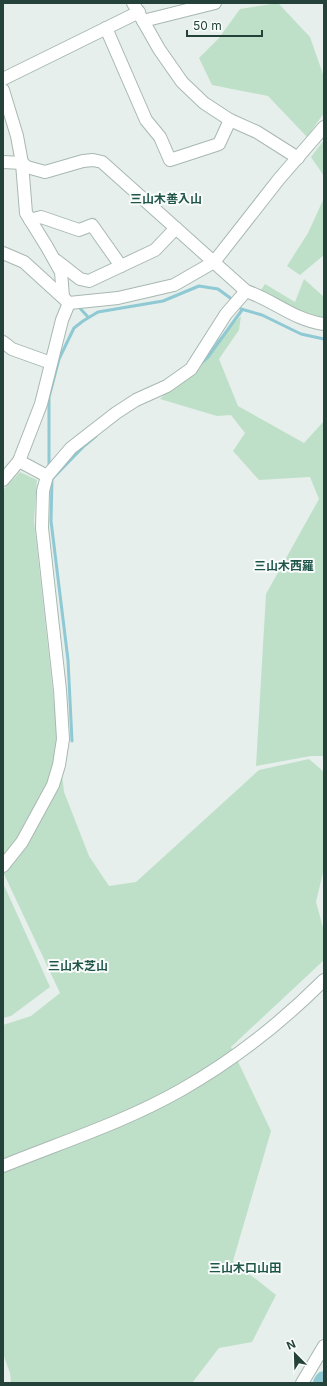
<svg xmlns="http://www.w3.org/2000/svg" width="327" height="1386" font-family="Inter,'Noto Sans JP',sans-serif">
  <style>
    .green { fill: #bfe0c8 }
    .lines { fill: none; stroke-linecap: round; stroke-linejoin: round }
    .stream { stroke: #8ec9d4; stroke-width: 3 }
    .river { stroke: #8ec9d4; stroke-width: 18 }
    .minor-casing { stroke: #a8b8b2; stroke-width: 14 }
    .minor { stroke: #fff; stroke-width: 12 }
    .labels { text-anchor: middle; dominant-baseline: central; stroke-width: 4; stroke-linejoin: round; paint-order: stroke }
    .neighbourhood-label { font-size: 12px; font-weight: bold; fill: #1f5548; stroke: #f7fbf9 }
  </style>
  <rect width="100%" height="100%" fill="#e6efeb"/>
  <!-- green -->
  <g class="green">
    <polygon points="278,3 310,37 324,77 324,113 307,137 268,96 212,85 199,58 219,38 240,9"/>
    <polygon points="324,140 324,176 311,157"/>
    <polygon points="324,198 324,255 300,275 287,266 308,233"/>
    <polygon points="304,279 324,297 324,321 312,318 261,290 265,284 295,302"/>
    <polygon points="241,316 239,330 219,359 238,406 304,443 324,421 324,756 311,756 256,766 266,594 319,499 310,477 259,480 233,451 245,433 231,415 217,416 160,399"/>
    <polygon points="20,472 37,480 34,521 64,792 89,856 109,886 136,882 259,770 309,759 324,772 324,868 316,902 324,931 324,960 231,1047 271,1131 233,1261 276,1295 252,1342 219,1348 192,1383 11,1383 10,1373 3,1354 3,1025 31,1016 60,993 3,872 3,490"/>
    <polygon points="3,883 50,987 11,1016 3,1018"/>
  </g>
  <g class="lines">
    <!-- stream -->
    <g class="stream">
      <polyline points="77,305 88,317"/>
      <polyline points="241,309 262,315 301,334 324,339"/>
      <polyline points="200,364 208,357 242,310"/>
      <polyline points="49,467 49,397 59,359 74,328 83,321 98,312 163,301 199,286 218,289 233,300"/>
      <polyline points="72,741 68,660 51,521 52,479 84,446 96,436"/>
    </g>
    <!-- river -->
    <polyline class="river" points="322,1383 324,1380"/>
    <defs>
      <g id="minor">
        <polyline points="133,3 159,49 182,82 204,103 230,120 257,132 298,158"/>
        <polyline points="143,21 215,3"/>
        <polyline points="106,28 146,120 160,137 170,160 219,144 230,120"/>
        <polyline points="3,79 139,12"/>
        <polyline points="3,90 17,136 22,163 26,213 47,247 61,272 63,297"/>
        <path d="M3,162L22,163L27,167L45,172L83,161L93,160L102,162L246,291C273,300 296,321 324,324"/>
        <polyline points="30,220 41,217 79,230 92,225 121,266"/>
        <polyline points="3,253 24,262 69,303 118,298 174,285 214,262 279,179 324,127"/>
        <polyline points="57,261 80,279 89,281 155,250 176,228"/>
        <polyline points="3,342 12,349 51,363"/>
        <polyline points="19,461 47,476"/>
        <polyline points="3,480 19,461 41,404 62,320 69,303"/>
        <polyline points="3,866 22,842 53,785 59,765 63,739 60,690 42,528 43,491 47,476 71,448 116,413 136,400 167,386 191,369 226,314 246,291"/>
        <path d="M3,1166C62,1142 125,1122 181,1090C234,1060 281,1023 324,980"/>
        <polyline points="302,1383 324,1346"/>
      </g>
    </defs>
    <!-- minor casing -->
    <use href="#minor" class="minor-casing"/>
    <!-- minor -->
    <use href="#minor" class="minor"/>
  </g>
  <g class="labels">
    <!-- neighbourhood labels -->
    <g class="neighbourhood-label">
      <text x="166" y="198">三山木善入山</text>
      <text x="284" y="565">三山木西羅</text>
      <text x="78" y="965">三山木芝山</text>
      <text x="245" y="1267">三山木口山田</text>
    </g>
  </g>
  <!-- border -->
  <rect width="327" height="1386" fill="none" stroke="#24423a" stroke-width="8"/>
  <!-- north arrow -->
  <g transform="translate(295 1354) rotate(337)" stroke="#f7fbf9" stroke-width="3" paint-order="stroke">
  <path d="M0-3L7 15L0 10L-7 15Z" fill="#24423a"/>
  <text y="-6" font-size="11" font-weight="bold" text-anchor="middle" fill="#24423a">N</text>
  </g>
  <!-- scale -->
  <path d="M187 30v6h75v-6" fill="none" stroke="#24423a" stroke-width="2"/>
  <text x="193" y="30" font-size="12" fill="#24423a" stroke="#f7fbf9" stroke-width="3" paint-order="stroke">50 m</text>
</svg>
